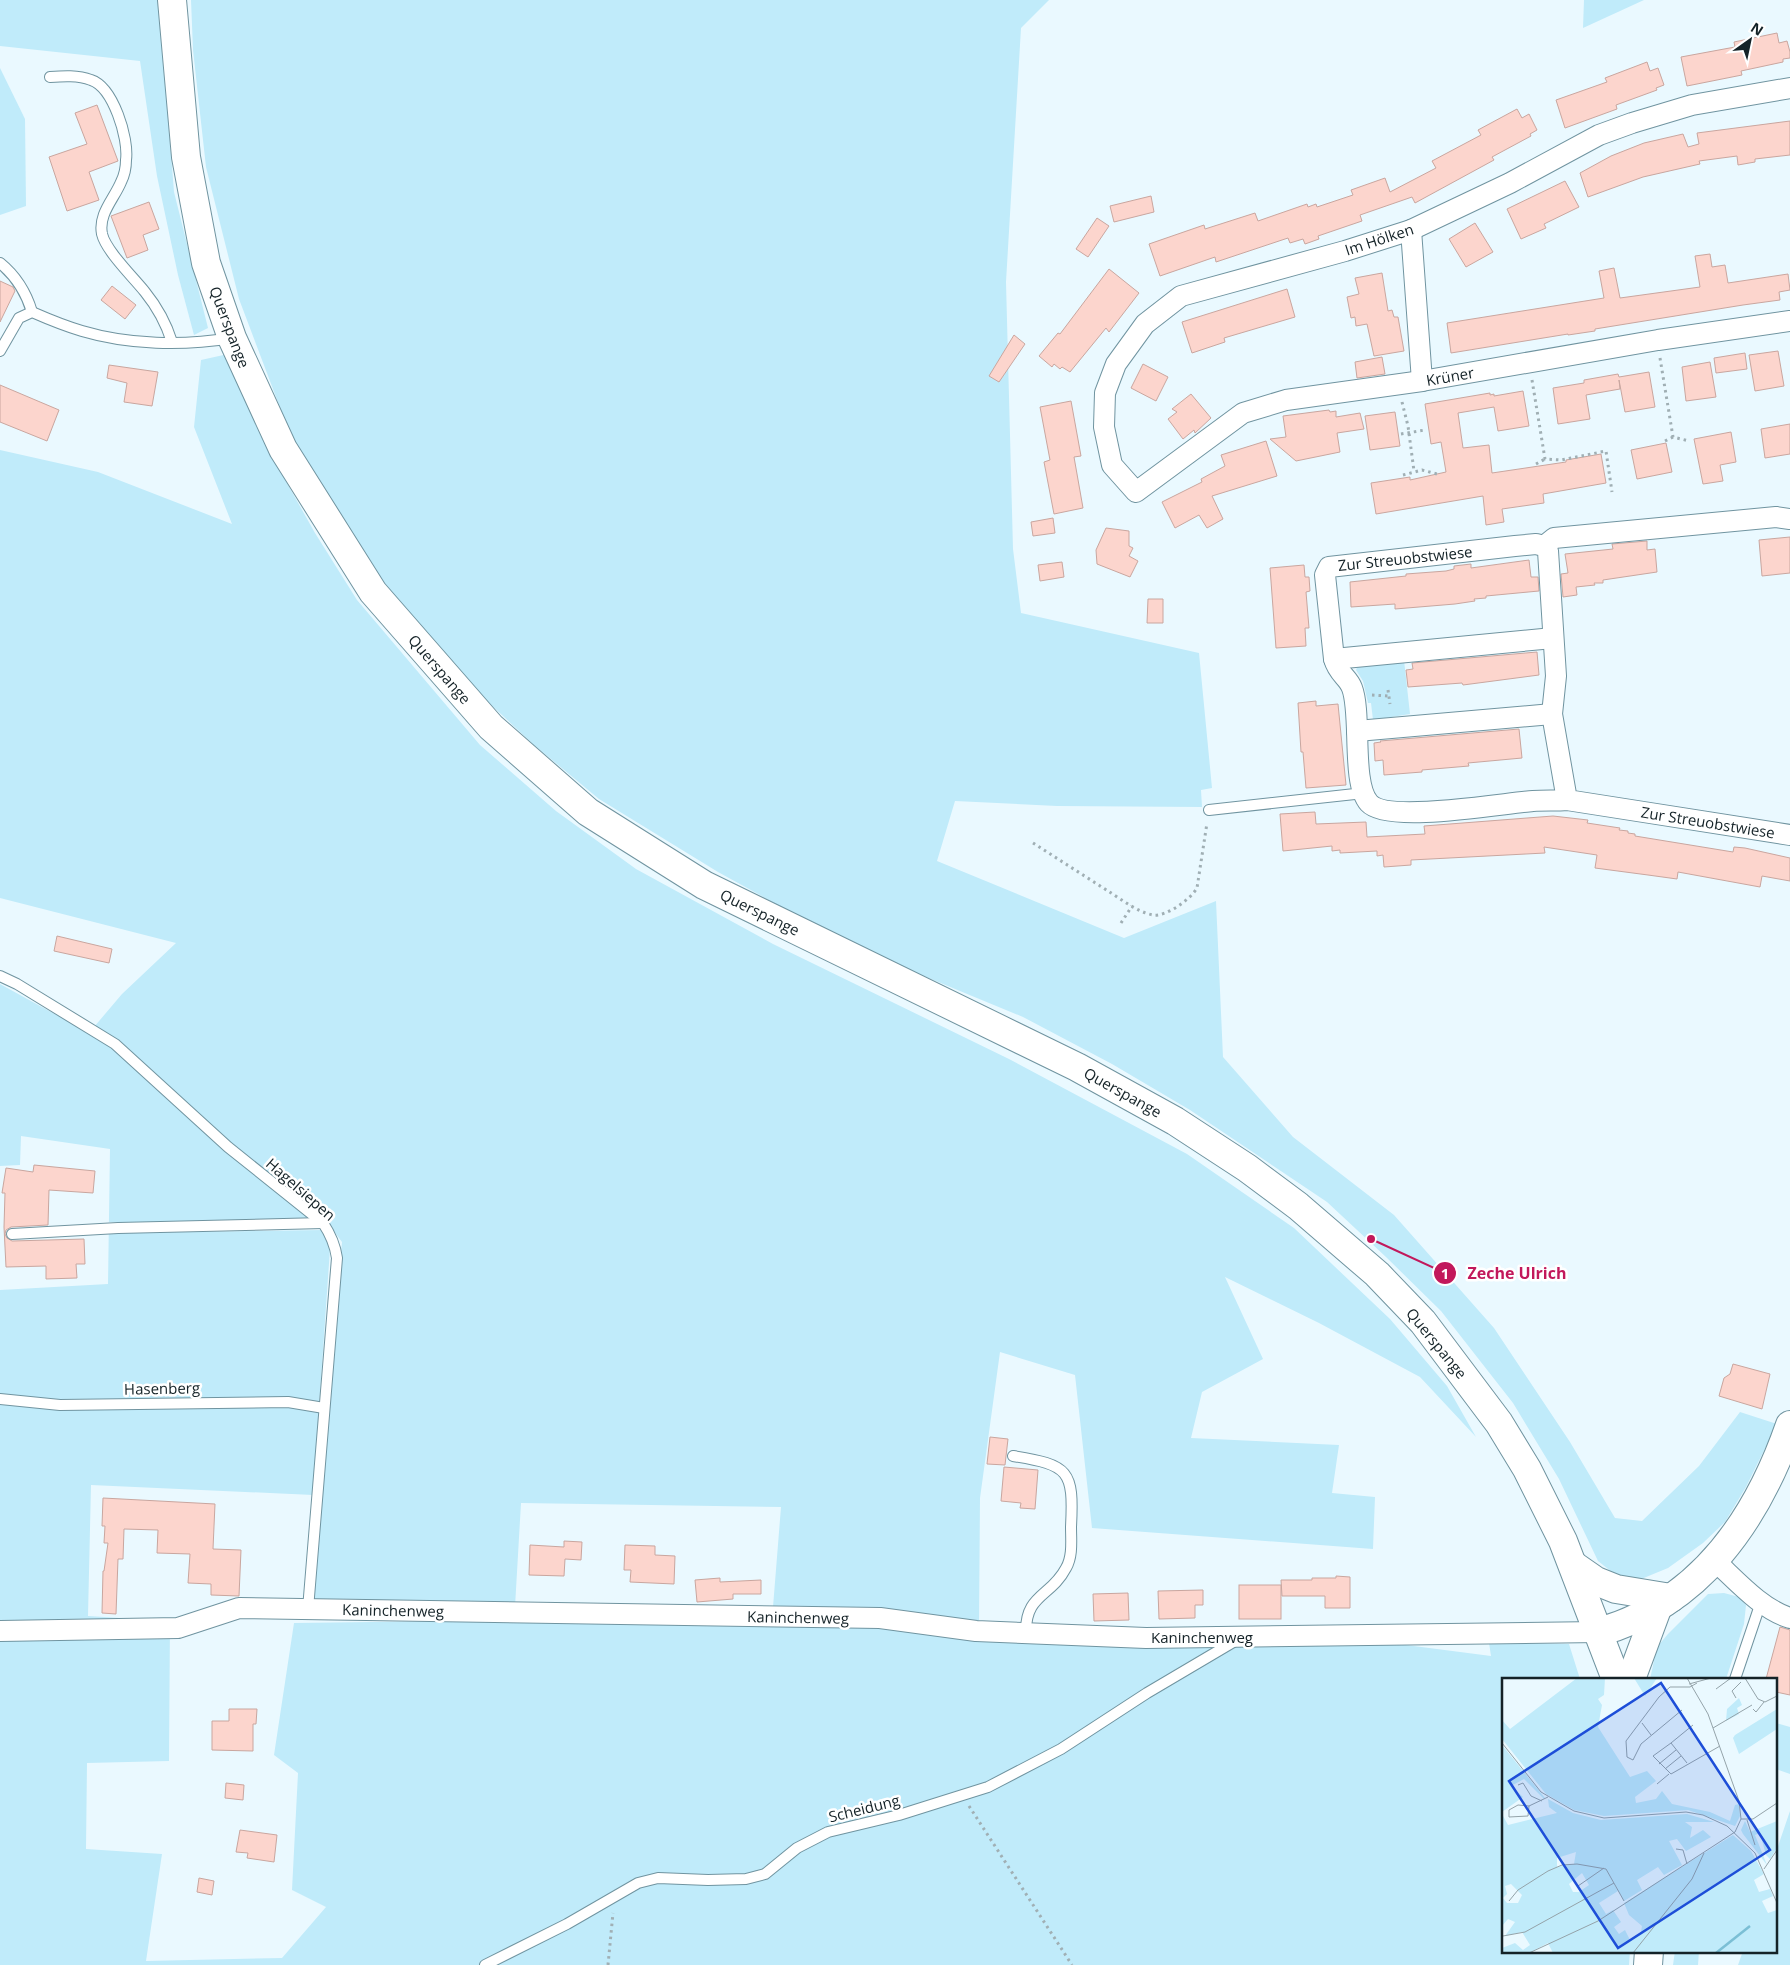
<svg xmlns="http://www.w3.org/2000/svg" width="1790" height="1965" font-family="'Open Sans',sans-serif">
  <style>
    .green { fill: #c0ebfa }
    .building { fill: #fcd5cd; stroke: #c9a69f }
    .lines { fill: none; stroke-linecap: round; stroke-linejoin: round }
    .service-casing { stroke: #7094a0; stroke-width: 12 }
    .minor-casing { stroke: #7094a0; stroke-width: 22 }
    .secondary-casing { stroke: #7094a0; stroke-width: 30 }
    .primary-casing { stroke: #7094a0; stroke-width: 30 }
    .path { stroke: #a0afb4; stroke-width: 3; stroke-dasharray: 2.5 4; stroke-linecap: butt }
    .service { stroke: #fff; stroke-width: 10 }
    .minor { stroke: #fff; stroke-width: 20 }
    .secondary { stroke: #fff; stroke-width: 28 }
    .primary { stroke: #fff; stroke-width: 28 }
    .labels { text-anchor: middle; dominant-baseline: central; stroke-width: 5; stroke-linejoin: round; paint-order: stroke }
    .street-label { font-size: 15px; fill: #142227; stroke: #fff }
    .inset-river { fill: none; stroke: #7bbfd5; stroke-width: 2.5 }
    .inset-road { fill: none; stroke: #94a3a9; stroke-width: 1 }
    .view { fill: #1d4ed8; fill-opacity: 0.15; stroke: #1d4ed8; stroke-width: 2.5 }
    .inset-edge { fill: none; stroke: #142227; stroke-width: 2.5 }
    .leader { fill: none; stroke: #c2185b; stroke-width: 2 }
    .callout-dot { fill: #c2185b; stroke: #fff; stroke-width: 2 }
    .mark-label { font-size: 15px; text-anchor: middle; font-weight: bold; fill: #fff }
    .callout-label { font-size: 16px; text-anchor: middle; font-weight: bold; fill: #c2185b; stroke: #fff; stroke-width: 5; stroke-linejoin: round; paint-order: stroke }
  </style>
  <rect width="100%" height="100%" fill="#eaf9ff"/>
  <!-- green -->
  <g class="green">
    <polygon points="0,0 159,0 174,192 208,328 194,335 178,275 157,176 140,61 0,46"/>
    <polygon points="191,0 1049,0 1021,28 1006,282 1013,549 1021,613 1199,653 1212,788 1201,790 1202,807 1057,806 955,801 937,861 1124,938 1216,901 1223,1057 1293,1137 1394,1215 1494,1328 1570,1442 1615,1518 1642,1521 1699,1466 1740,1412 1777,1424 1746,1487 1725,1522 1703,1543 1668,1568 1634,1582 1618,1577 1598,1561 1559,1479 1513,1403 1441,1311 1386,1257 1327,1202 1190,1110 1112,1064 1023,1017 856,948 718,872 599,799 534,745 444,661 381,583 293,442 239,299 206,167 193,50"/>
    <polygon points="1584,0 1644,0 1583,28"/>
    <polygon points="0,68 25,119 26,206 0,215"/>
    <polygon points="228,354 269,451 315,533 357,600 480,745 556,811 636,869 773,944 1009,1059 1187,1154 1294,1228 1390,1319 1447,1386 1476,1437 1420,1377 1319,1323 1225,1277 1263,1359 1202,1392 1191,1438 1339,1445 1332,1493 1375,1497 1373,1549 1092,1528 1075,1375 1000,1352 980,1498 979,1625 773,1607 781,1507 521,1503 515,1607 311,1603 342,1242 323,1217 236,1222 109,1222 109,1233 323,1230 330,1249 313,1495 91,1485 88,1616 170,1621 169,1761 87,1763 86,1849 162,1854 146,1961 282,1958 326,1907 292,1890 298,1773 274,1755 294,1623 598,1619 884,1625 977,1639 1406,1645 1491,1656 1489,1643 1569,1644 1580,1679 1504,1679 1504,1951 1630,1951 1629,1965 0,1965 0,1290 108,1284 110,1149 21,1136 20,1165 0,1166 0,984 113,1046 143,1071 152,1070 117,1041 94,1027 122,994 176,943 0,898 0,450 98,472 232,524 194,427 201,360"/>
    <polygon points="1360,660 1404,660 1410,714 1373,720 1371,703 1368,703 1363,681 1356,670"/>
    <polygon points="1724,1593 1739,1597 1746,1605 1744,1624 1726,1679 1650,1679 1657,1647 1668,1634 1708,1594"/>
    <polygon points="1776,1723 1790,1727 1790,1774 1776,1769"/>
    <polygon points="1790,1811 1790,1965 1738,1965 1743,1951 1776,1951 1776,1852"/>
    <polygon points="1675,1951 1699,1951 1698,1965 1673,1965"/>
  </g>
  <!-- building -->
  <g class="building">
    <polygon points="1777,33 1779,43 1787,41 1790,52 1790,58 1783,59 1783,62 1741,71 1742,75 1687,86 1681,57 1735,47 1734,42"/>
    <polygon points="1647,62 1650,71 1658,68 1664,85 1656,88 1657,90 1616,105 1617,109 1565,128 1556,100 1607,82 1605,78"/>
    <polygon points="97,105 118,161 89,172 99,200 67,211 49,157 87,144 75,113"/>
    <polygon points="1517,109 1522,118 1529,114 1537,130 1530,134 1531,136 1492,157 1494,160 1415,203 1412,197 1360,215 1362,221 1318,236 1319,239 1305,244 1303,239 1290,243 1288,238 1216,262 1215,257 1160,276 1149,244 1204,225 1205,229 1255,213 1258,221 1307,204 1308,207 1316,204 1317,207 1353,195 1351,190 1385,178 1390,192 1436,168 1432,161 1481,135 1478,130"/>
    <polygon points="1790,121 1790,155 1755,159 1755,162 1738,165 1737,156 1699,161 1700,164 1643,177 1588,197 1580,173 1611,156 1644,143 1683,134 1688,147 1699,144 1697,133"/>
    <polygon points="1565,181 1579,207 1544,224 1546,228 1521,239 1507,209"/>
    <polygon points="1151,196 1154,212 1114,222 1110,206"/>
    <polygon points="149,202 159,229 143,235 148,250 127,258 111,216"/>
    <polygon points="1097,218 1109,226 1088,257 1076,249"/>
    <polygon points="1475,223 1493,252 1466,267 1449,239"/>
    <polygon points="1710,254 1712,267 1725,265 1728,283 1788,274 1790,290 1779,292 1780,300 1743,305 1595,329 1595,331 1568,335 1568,334 1451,353 1447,323 1604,298 1599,271 1614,268 1620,298 1700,287 1695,256"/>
    <polygon points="1109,269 1139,293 1109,332 1106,328 1070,372 1062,367 1060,369 1054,364 1052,367 1039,356 1058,333 1060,334"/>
    <polygon points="1382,273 1388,311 1392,310 1394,317 1398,317 1404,351 1374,356 1367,324 1356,326 1355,317 1351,318 1347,297 1359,294 1355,278"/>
    <polygon points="0,281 13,287 15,291 0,322"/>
    <polygon points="112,286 136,305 125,319 101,300"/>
    <polygon points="1287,289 1295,317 1224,338 1225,342 1192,353 1182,322"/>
    <polygon points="1014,335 1025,344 999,382 989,376"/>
    <polygon points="1778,351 1784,386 1755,391 1749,355"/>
    <polygon points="1745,353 1747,369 1716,373 1714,358"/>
    <polygon points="1382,357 1385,374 1357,378 1355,362"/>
    <polygon points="1710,362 1716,397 1686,401 1682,367"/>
    <polygon points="1143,364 1168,377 1156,401 1131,388"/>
    <polygon points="109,365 158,372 152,406 124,402 127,383 107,378"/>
    <polygon points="1649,372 1655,407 1625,412 1619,380 1620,389 1586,395 1590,419 1558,424 1553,388 1584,383 1584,380 1618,374 1619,377"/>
    <polygon points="0,385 59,410 47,441 0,422"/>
    <polygon points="1523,391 1529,426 1498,431 1494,407 1458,413 1463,448 1489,445 1492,473 1566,462 1566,460 1601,454 1606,483 1543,494 1544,503 1502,509 1504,522 1486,525 1483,496 1376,514 1371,483 1410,477 1410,480 1446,472 1441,442 1431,444 1425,404 1490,393 1490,395 1494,394 1494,396"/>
    <polygon points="1191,394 1211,418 1195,433 1194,430 1183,439 1168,419 1177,412 1172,409"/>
    <polygon points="1071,401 1081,456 1074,457 1083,508 1054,514 1044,462 1050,460 1040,407"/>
    <polygon points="1329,410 1330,412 1336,411 1336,417 1360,413 1364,429 1337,433 1340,452 1296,461 1270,439 1286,437 1283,416"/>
    <polygon points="1395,412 1400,446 1370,450 1365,416"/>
    <polygon points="1790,424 1790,454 1765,458 1761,429"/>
    <polygon points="1731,432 1736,462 1720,465 1723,481 1703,484 1694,439"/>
    <polygon points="1266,441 1277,476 1212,496 1223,519 1207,528 1199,515 1175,528 1162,502 1202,482 1201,479 1225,466 1221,455"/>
    <polygon points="1666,443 1672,472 1637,479 1631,450"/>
    <polygon points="1053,518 1055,533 1033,536 1031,522"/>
    <polygon points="1106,528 1129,531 1129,546 1133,548 1129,556 1138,561 1130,577 1097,564 1096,550"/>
    <polygon points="1790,537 1790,573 1762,576 1759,540"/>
    <polygon points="1647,541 1647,550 1655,549 1657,572 1603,580 1603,583 1594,583 1595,585 1576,587 1577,595 1563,597 1561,574 1568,573 1565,554 1613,549 1612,544"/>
    <polygon points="1529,560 1531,577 1538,577 1539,591 1486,596 1486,598 1474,599 1475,601 1455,604 1395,609 1395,604 1351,607 1350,582 1406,576 1406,574 1446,571 1454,569 1454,566 1471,564 1471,568"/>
    <polygon points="1062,562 1064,577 1040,581 1038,565"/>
    <polygon points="1304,565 1305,577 1309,577 1310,591 1306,592 1309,628 1305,628 1306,646 1276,648 1270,568"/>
    <polygon points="1148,599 1163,599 1163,623 1147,623"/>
    <polygon points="1537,652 1539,675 1463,685 1462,683 1408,687 1406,670 1413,669 1412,663"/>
    <polygon points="1316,701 1316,706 1338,704 1346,785 1306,788 1303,752 1301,752 1298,703"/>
    <polygon points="1519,729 1522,758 1468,763 1469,766 1422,770 1422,772 1384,775 1383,760 1375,761 1374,743 1381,742 1380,741"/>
    <polygon points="1315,812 1316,824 1366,822 1367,837 1425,834 1424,826 1553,816 1588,820 1587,823 1620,828 1619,830 1628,831 1628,833 1635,834 1635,836 1733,852 1734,847 1745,848 1790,858 1790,881 1762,876 1760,887 1678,872 1677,879 1648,875 1595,868 1597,855 1544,847 1545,853 1411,860 1411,865 1384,867 1383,855 1377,856 1377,851 1340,853 1340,850 1332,851 1332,846 1283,851 1280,814"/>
    <polygon points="57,936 112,949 109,963 54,951"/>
    <polygon points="34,1165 95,1171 93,1193 49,1190 48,1225 11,1227 6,1230 5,1234 7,1238 12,1241 84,1239 85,1264 76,1264 77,1278 46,1279 46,1266 6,1267 4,1227 5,1193 2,1193 6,1168 33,1172"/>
    <polygon points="1733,1364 1770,1374 1762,1409 1719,1396 1724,1378 1730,1374"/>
    <polygon points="990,1437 1008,1439 1005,1465 987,1464"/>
    <polygon points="1004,1467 1038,1470 1035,1509 1020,1508 1021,1503 1001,1501"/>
    <polygon points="103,1498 215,1504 213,1549 241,1550 239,1596 211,1595 211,1584 188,1583 190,1554 157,1553 158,1530 124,1529 123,1559 118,1559 116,1614 102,1613 103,1571 104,1571 108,1543 104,1543 105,1526 102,1526"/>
    <polygon points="564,1541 582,1542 581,1560 565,1559 564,1576 529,1575 530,1545 564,1547"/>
    <polygon points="625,1545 655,1546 655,1555 675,1556 674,1584 630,1582 631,1570 624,1570"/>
    <polygon points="1336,1576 1350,1577 1350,1608 1325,1608 1325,1596 1282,1596 1281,1580 1312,1580 1312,1578 1336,1578"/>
    <polygon points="720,1578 720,1582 761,1580 761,1594 733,1594 733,1599 697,1602 695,1580"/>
    <rect x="1239" y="1585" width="42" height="34"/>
    <polygon points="1203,1590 1203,1605 1195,1605 1195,1618 1159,1619 1158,1591"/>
    <polygon points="1128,1593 1129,1620 1094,1621 1093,1594"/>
    <polygon points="1780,1627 1790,1630 1790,1695 1776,1692 1776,1679 1766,1679"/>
    <polygon points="229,1709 257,1709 256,1724 253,1724 253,1751 212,1750 212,1721 229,1721"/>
    <polygon points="226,1783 244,1785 243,1800 225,1798"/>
    <polygon points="240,1830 277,1835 274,1862 247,1858 248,1853 236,1852"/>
    <polygon points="199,1878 214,1881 212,1895 197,1892"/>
  </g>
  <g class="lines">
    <defs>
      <g id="service">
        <path d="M50,77C63,76 78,75 91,80C113,87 129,138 126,160C126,166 124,176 121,182C114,199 98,214 102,234C106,251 134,278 145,292C158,308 166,323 172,342"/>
        <path d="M0,263C16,276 26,292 32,312"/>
        <path d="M0,351L19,318L32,312C48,319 65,326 82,331C129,345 183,346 232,338"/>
        <polyline points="1209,810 1364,793"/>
        <path d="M0,976L17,984L115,1044L228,1147L323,1223C331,1235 335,1244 337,1258L308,1609"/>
        <polyline points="12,1234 118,1228 323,1223"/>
        <polyline points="0,1399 60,1405 288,1402 324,1408"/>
        <path d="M1013,1456C1069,1465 1074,1470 1071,1527C1071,1540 1073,1556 1066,1568C1051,1597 1025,1594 1026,1633"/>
        <polyline points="1735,1679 1761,1602"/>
        <polyline points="485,1965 567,1924 638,1883 658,1878 708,1880 746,1879 765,1874 797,1848 828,1832 899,1815 988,1787 1061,1749 1147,1693 1235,1641"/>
      </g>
      <g id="minor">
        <polyline points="1790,88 1692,105 1632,123 1599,135 1510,183 1411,230 1345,251 1181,296 1145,324 1116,364 1105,393 1104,427 1112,465 1136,492 1243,413 1286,400 1422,381 1658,340 1790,321"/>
        <polyline points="1411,230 1422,381"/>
        <polyline points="1544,546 1554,538 1776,517 1790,519"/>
        <polyline points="1334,659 1553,638"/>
        <polyline points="1357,731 1552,714"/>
        <path d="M1567,800L1552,714L1556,676L1548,551L1544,546L1536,544L1515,546L1329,567L1325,575L1334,659C1338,674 1348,677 1352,688C1362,714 1351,783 1369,803C1388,824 1504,803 1533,801C1545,800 1556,801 1567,800L1790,835"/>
        <path d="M1714,1560C1736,1580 1761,1609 1790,1618"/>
        <polyline points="0,1631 178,1628 239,1608 880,1618 976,1631 1146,1638 1599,1632"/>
      </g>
      <g id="secondary">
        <path d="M1599,1632C1699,1604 1757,1520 1790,1425"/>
        <polyline points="1631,1679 1657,1609"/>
      </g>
      <g id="primary">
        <polyline points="172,0 186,157 206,263 232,338 283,449 373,592 491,727 588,812 704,885 1077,1067 1175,1121 1247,1168 1298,1206 1377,1274 1423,1322 1499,1423 1527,1469 1563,1541 1616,1679"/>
        <polyline points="1573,1565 1596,1581 1616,1589 1671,1598"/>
        <polyline points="1648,1965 1649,1951"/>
      </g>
    </defs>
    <!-- service casing -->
    <use href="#service" class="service-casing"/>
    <!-- minor casing -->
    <use href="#minor" class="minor-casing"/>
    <!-- secondary casing -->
    <use href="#secondary" class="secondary-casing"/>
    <!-- primary casing -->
    <use href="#primary" class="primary-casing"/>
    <!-- path -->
    <g class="path">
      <polyline points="1660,358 1673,437 1689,441"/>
      <polyline points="1532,380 1545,459 1561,460 1606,451 1612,492"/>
      <polyline points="1402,402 1408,426 1414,471"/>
      <polyline points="1401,434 1425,430"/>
      <polyline points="1665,441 1673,437"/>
      <polyline points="1536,464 1545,459"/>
      <polyline points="1403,475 1422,470 1437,474"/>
      <polyline points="1388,690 1390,704"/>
      <polyline points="1372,695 1389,696"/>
      <path d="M1033,843C1058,859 1083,875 1108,891C1121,899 1137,912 1153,915C1166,917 1191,899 1197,888L1207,823"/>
      <polyline points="1121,923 1132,906"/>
      <polyline points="969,1806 1072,1965"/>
      <polyline points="608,1965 613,1913"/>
    </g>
    <!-- service -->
    <use href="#service" class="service"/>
    <!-- minor -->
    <use href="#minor" class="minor"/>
    <!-- secondary -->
    <use href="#secondary" class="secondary"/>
    <!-- primary -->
    <use href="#primary" class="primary"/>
  </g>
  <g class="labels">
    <!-- street labels -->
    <g class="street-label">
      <text transform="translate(1379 239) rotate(-18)">Im Hölken</text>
      <text transform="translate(230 327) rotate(69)">Querspange</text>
      <text transform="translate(1450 376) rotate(-10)">Krüner</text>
      <text transform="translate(1405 558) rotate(-6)">Zur Streuobstwiese</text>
      <text transform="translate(440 669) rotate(49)">Querspange</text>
      <text transform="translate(1708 822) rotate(9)">Zur Streuobstwiese</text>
      <text transform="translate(760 912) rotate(26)">Querspange</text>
      <text transform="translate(1123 1092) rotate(29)">Querspange</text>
      <text transform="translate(301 1189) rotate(41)">Hagelsiepen</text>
      <text transform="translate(1437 1343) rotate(51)">Querspange</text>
      <text transform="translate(162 1388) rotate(-1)">Hasenberg</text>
      <text transform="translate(393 1610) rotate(1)">Kaninchenweg</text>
      <text transform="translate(798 1617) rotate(1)">Kaninchenweg</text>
      <text x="1202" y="1637">Kaninchenweg</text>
      <text transform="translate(864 1808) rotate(-14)">Scheidung</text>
    </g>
  </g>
  <!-- overview -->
  <g transform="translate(1502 1678)">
    <rect width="275" height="275" fill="#eaf9ff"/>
    <path d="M75,0H103L102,17L96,21L100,27L96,49L128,99L145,93L154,103L133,119L134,125L154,121L160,113L170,126L208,134L228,143L233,127L237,126L238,138L233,148L186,132L102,138L72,132L44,116L0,61V42L8,51ZM132,0H155L143,18ZM237,20L240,27L235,30L237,36L224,43L225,31ZM275,31V51L237,76L231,60L233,57ZM0,67L43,120L42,121L22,101L9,108L21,119L0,134ZM46,121L71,135L99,142L185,136L212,144H183L190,149L188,160L201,152L209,159L184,173L175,161L167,163L180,187L162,197L156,189L135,202L140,212L122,223L103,190L116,213L97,225L104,236L111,232L119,244L112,249L117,256L123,252L128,262L139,254L140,248L127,237L122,225L231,157L249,173L262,196L252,202L257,214L268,211L271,218L260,223L266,235L275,232V275H51L46,265L27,275H0V270L13,265L21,272L28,267L20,254L3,258L13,244L6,241L0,248V136L6,147L55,135L47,129ZM74,174L72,186L55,189V180ZM80,195L87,207L77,214H71L67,206ZM9,206L20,217L16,225H5L1,220L5,216L3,208ZM243,143L248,154L275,143V170L268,181L264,177L258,155L253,157L265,187L241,156L239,152Z" fill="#c0ebfa" fill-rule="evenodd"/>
    <path class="inset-river" d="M214,275L248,248"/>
    <path class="inset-road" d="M185,0L206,36L237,123L239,141L233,154M243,0L256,21L263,24L275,18M187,6L209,0M214,11L229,0M234,20L230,13L239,4M251,31L254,34L262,24M180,32L139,66L131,82L125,79L124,63L157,19L168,9H188L195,5M140,45L149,57M211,50L250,27M0,65L39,114L72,133L102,140L184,134L201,137L225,148L253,175L275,225M169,65L191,47M185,85L169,65L151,78L169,96L218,68M157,86L174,72M163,91L179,78M155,106L167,96M16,107L21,105L29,118L40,123M27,128L16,127L7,132V139L26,138L27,128L46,119M239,141H251L275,125M245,142L253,167M174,171L181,172L185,186M262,191L275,172M76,208L102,190M7,223L16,212L46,193L60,187L75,186L104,191L122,223M1,258L23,254L112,205M27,275L96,243L233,154M131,275L190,201L202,175"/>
    <path class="view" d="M159,5L268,172L116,270L7,103Z"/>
    <rect width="275" height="275" class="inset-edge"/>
  </g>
  <!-- callouts -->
  <path class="leader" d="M1371 1239L1445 1273"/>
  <g class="callout-dot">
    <circle cx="1371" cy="1239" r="5"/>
    <circle cx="1445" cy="1273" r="12"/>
  </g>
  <g class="mark-label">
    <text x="1445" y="1279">1</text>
  </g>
  <g class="callout-label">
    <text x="1517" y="1279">Zeche Ulrich</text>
  </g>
  <!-- north arrow -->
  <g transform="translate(1750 40) rotate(33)" stroke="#ffffff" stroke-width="4" paint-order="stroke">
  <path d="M0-4L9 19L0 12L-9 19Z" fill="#142227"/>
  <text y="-8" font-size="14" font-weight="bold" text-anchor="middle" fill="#142227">N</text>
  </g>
</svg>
